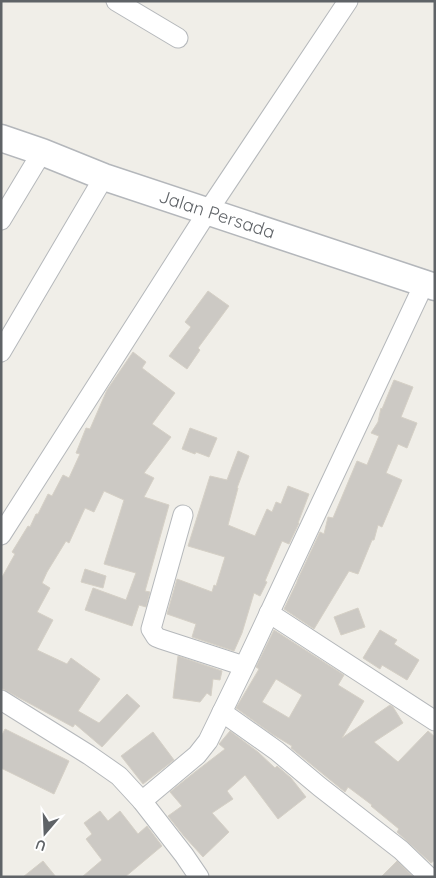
<svg xmlns="http://www.w3.org/2000/svg" width="436" height="878" font-family="Quicksand,sans-serif">
  <style>
    .building { fill: #ccc9c4; stroke: #d5d0c6; fill-rule: evenodd }
    .lines { fill: none; stroke-linecap: round; stroke-linejoin: round }
    .street-casing { stroke: #b5b8bb; stroke-width: 21 }
    .secondary-casing { stroke: #b4b7bb; stroke-width: 29 }
    .street { stroke: #fff; stroke-width: 19 }
    .secondary { stroke: #fff; stroke-width: 26 }
    .labels { text-anchor: middle; dominant-baseline: central; stroke-width: 4.5; stroke-linejoin: round; paint-order: stroke }
    .street-label { font-size: 18px; fill: #5f6367; stroke: #fff }
  </style>
  <rect width="100%" height="100%" fill="#f0eee8"/>
  <!-- building -->
  <g class="building">
    <polygon points="208,291 229,306 198,348 200,350 187,369 169,356 191,327 185,322"/>
    <polygon points="133,352 146,362 142,368 175,393 152,424 171,437 144,473 154,478 144,497 169,505 145,591 150,592 146,607 139,605 132,626 85,610 93,588 126,600 136,573 104,564 124,500 104,491 94,512 85,508 69,543 66,541 47,572 42,583 50,588 37,612 53,620 37,650 67,664 71,658 100,679 78,711 99,723 127,694 140,706 102,747 75,724 73,727 1,688 1,579 15,554 12,552 28,526 30,527 36,514 38,514 48,494 52,496 63,475 69,478 80,454 76,453 86,428 90,429 107,390"/>
    <polygon points="394,380 413,387 401,417 417,423 407,448 398,444 386,473 402,480 382,527 378,525 374,540 372,540 358,574 349,571 314,629 284,609 297,582 297,581 320,532 324,534 328,517 333,518 357,461 367,465 379,436 371,433 378,422 381,408 382,409"/>
    <polygon points="190,428 217,438 209,457 196,452 195,454 182,449"/>
    <polygon points="238,451 249,456 237,488 238,488 228,525 255,536 267,509 272,512 276,502 281,504 288,486 309,494 298,523 299,523 289,544 282,541 265,581 267,582 260,596 254,593 242,633 234,651 192,637 196,624 167,614 177,579 212,592 214,585 216,586 225,557 188,546 210,476 227,480"/>
    <polygon points="85,569 106,576 103,588 81,582"/>
    <polygon points="358,608 365,627 341,635 334,617"/>
    <path d="M274,630L344,675L338,685L364,701L342,738L390,705L393,707L403,723L374,742L398,762L428,731L435,737V860L431,863L397,832L399,829L371,806L372,805L348,787L345,792L291,748L292,746L272,734L236,708L259,669L256,667ZM276,679L302,695L289,718L262,702Z"/>
    <polygon points="380,630 397,640 394,644 419,660 407,680 382,665 380,669 363,658"/>
    <polygon points="178,656 222,671 220,680 213,679 211,696 207,693 200,702 173,698"/>
    <polygon points="5,729 69,761 54,794 1,768 1,737"/>
    <polygon points="230,731 258,752 275,768 277,766 291,778 306,797 278,819 245,775 227,791 233,799 212,813 229,832 203,857 184,836 168,816 182,806 170,792 195,772 225,749 219,744"/>
    <polygon points="153,732 174,760 143,784 121,756"/>
    <polygon points="100,811 108,821 120,811 138,834 147,826 162,846 125,877 82,877 102,860 86,839 92,834 84,823"/>
    <polygon points="43,861 56,877 23,877"/>
    <polygon points="397,861 413,877 381,877"/>
  </g>
  <g class="lines">
    <defs>
      <g id="street">
        <polyline points="116,1 178,38"/>
        <polyline points="1,220 42,152"/>
        <polyline points="1,352 104,177"/>
        <polyline points="183,515 151,629 156,637 161,639 244,666"/>
        <polyline points="1,535 208,211 348,1"/>
        <polyline points="269,613 435,721"/>
        <polyline points="1,700 89,755 119,776 142,801 184,855 199,877"/>
        <polyline points="222,712 277,751 320,787 401,850 429,877"/>
        <polyline points="142,801 197,755 208,741 243,669 424,284"/>
      </g>
      <polyline id="secondary" points="1,138 42,152 104,177 435,287"/>
    </defs>
    <!-- street casing -->
    <use href="#street" class="street-casing"/>
    <!-- secondary casing -->
    <use href="#secondary" class="secondary-casing"/>
    <!-- street -->
    <use href="#street" class="street"/>
    <!-- secondary -->
    <use href="#secondary" class="secondary"/>
  </g>
  <g class="labels">
    <!-- street labels -->
    <g class="street-label">
      <text transform="translate(217 214) rotate(18)">Jalan Persada</text>
    </g>
  </g>
  <!-- border -->
  <rect width="436" height="878" fill="none" stroke="#5f6367" stroke-width="5"/>
  <!-- north arrow -->
  <g transform="translate(45 833) rotate(199)" stroke="#ffffff" stroke-width="4" paint-order="stroke">
  <path d="M0-4L9 19L0 12L-9 19Z" fill="#5f6367"/>
  <text y="-8" font-size="14" font-weight="bold" text-anchor="middle" fill="#5f6367">U</text>
  </g>
</svg>
